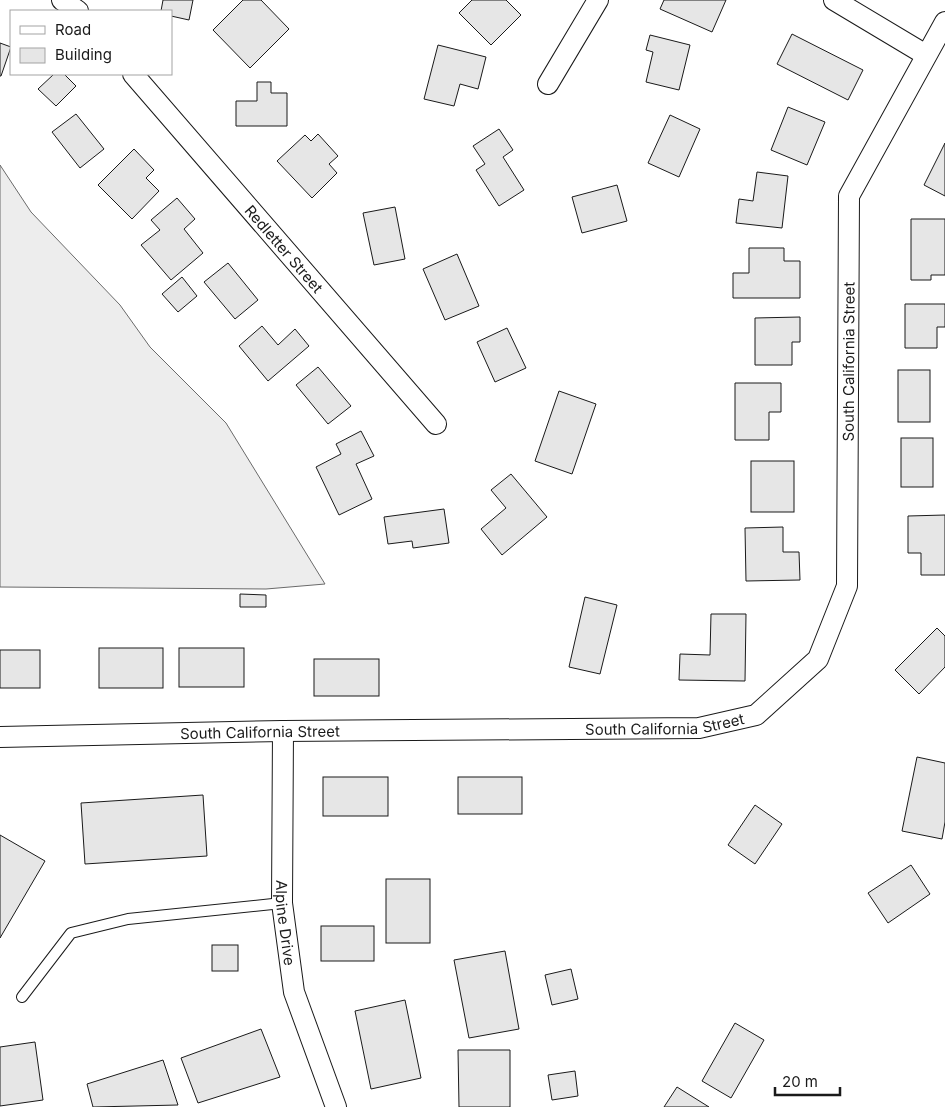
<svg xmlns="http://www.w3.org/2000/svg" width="945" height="1107" font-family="Inter,sans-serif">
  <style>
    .built { fill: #ededed; stroke: #6a6a6a }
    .building { fill: #e6e6e6; stroke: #1a1a1a }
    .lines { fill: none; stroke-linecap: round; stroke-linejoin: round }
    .service-casing { stroke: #1a1a1a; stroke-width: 12 }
    .minor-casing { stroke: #1a1a1a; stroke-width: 22 }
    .service { stroke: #fff; stroke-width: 10 }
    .minor { stroke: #fff; stroke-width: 20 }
    .labels { text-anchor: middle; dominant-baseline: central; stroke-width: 4; stroke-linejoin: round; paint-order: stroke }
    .street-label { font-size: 15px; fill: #1a1a1a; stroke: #fff }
  </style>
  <rect width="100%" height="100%" fill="#fff"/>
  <!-- built -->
  <polygon class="built" points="0,165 31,212 120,305 150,347 226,423 325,584 266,589 0,587"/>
  <!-- building -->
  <g class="building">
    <polygon points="163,0 193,0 189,20 171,16 171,11 161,11"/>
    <polygon points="243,0 261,0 289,29 250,68 213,30"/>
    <polygon points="472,0 506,0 521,15 491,45 459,13"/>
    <polygon points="664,0 726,0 712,32 660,9"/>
    <polygon points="792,34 863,70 848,100 777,64"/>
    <polygon points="650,35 690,45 679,90 646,82 653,52 646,50"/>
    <polygon points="0,43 11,47 1,76 0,76"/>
    <polygon points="438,45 486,57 478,89 460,84 454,106 424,99"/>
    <polygon points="54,74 64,74 76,86 56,106 38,89"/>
    <polygon points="257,82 271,82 271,93 287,93 287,126 236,126 236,101 257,101"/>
    <polygon points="788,107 825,122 807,165 771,150"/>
    <polygon points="76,114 104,149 80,168 52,132"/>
    <polygon points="670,115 700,129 679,177 648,163"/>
    <polygon points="499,129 513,150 503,157 524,190 499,206 476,170 485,164 473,146"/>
    <polygon points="318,134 338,156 329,164 337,173 312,198 277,161 305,135 311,141"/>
    <polygon points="945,143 945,196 924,185"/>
    <polygon points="134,149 154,170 146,178 159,191 132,219 98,185"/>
    <polygon points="757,172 788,176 782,228 736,223 739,199 753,201"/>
    <polygon points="617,185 627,221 582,233 572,197"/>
    <polygon points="177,198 195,219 184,229 203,253 171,280 141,245 160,230 151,220"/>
    <polygon points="395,207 405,259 374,265 363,213"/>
    <polygon points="911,219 945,219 945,275 931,275 931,280 911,280"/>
    <polygon points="749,248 784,248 784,261 800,261 800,298 733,298 733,273 749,273"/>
    <polygon points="457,254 479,306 445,320 423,269"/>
    <polygon points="228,263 258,300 235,319 204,282"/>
    <polygon points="182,277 197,296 178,312 162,294"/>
    <polygon points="905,304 945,304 945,327 937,327 937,348 905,348"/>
    <polygon points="800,317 800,342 792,342 792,365 755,365 755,318"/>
    <polygon points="262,326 278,345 295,329 309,346 268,381 239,346"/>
    <polygon points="507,328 526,368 495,382 477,342"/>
    <polygon points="318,367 351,406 328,424 296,385"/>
    <rect x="898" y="370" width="32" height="52"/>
    <polygon points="735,383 781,383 781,412 769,412 769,440 735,440"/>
    <polygon points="559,391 596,404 572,474 535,461"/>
    <polygon points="361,431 374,456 356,464 372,499 339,515 316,467 341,454 336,444"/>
    <rect x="901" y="438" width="32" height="49"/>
    <rect x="751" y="461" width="43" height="51"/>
    <polygon points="511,474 547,517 502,555 481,529 506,508 491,490"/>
    <polygon points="444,509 449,543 413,548 412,541 388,544 384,517"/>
    <polygon points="945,515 945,575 921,575 921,553 908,553 908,516"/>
    <polygon points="783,527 783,552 799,552 800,580 746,581 745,528"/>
    <polygon points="240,594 266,595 266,607 240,607"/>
    <polygon points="585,597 617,605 600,674 569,667"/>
    <polygon points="711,614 746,614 745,681 679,680 680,654 710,655"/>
    <polygon points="937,628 945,636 945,667 919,694 895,670"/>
    <rect x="99" y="648" width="64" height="40"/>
    <rect x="179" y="648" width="65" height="39"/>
    <rect x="0" y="650" width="40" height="38"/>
    <rect x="314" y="659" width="65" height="37"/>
    <polygon points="917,757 945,763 945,822 942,839 902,831"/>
    <rect x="323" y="777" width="65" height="39"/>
    <rect x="458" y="777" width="64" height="37"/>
    <polygon points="203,795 207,856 85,864 81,803"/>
    <polygon points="755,805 782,824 755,864 728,845"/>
    <polygon points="0,835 45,861 0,938"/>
    <polygon points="911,865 930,894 888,923 868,893"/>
    <rect x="386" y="879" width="44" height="64"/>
    <rect x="321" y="926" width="53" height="35"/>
    <rect x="212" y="945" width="26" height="26"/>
    <polygon points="505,951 519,1029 469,1038 454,960"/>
    <polygon points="571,969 578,999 552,1005 545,975"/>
    <polygon points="405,1000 421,1078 371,1089 355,1011"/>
    <polygon points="735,1023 764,1040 731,1098 702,1081"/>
    <polygon points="261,1029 280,1077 198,1103 181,1058"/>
    <polygon points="35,1042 43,1100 0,1106 0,1047"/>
    <polygon points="458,1050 510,1050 510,1107 459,1107"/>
    <polygon points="163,1060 178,1105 93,1107 87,1084"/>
    <polygon points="575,1071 578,1096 552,1100 548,1075"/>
    <polygon points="677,1087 709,1107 664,1107"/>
  </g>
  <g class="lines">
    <defs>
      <polyline id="service" points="22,997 71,933 128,919 282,903"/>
      <g id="minor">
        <polyline points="62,0 78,11"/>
        <polyline points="834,0 926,55"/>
        <path id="s1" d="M133,74L436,424"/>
        <polyline points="548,84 598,0"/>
        <path id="s2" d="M283,731L282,903L294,992L336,1107"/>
        <path id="s3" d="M0,737L283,731L699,728L756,715L818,659L847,586L849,196L945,22"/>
      </g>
    </defs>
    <!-- service casing -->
    <use href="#service" class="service-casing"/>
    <!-- minor casing -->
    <use href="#minor" class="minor-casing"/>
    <!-- service -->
    <use href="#service" class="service"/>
    <!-- minor -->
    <use href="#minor" class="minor"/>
  </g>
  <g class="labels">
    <!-- street labels -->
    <g class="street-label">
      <text stroke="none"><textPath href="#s1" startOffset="231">Redletter Street</textPath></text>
      <text stroke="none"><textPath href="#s3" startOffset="1144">South California Street</textPath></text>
      <text stroke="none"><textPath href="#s3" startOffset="665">South California Street</textPath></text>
      <text stroke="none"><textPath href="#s3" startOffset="260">South California Street</textPath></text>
      <text stroke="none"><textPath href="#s2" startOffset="192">Alpine Drive</textPath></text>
    </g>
  </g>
  <!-- legend -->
  <rect x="10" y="10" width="162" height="65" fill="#ffffff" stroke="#a3a3a3"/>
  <rect x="20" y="26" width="25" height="8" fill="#ffffff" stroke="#a3a3a3"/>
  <text x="55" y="35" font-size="15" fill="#1a1a1a">Road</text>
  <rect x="20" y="48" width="25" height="15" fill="#e6e6e6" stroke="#a3a3a3"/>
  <text x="55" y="60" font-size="15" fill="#1a1a1a">Building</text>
  <!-- scale -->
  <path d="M775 1087v8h65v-8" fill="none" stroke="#1a1a1a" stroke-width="2.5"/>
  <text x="782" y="1087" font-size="15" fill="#1a1a1a" stroke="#ffffff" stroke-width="4" paint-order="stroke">20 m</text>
</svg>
